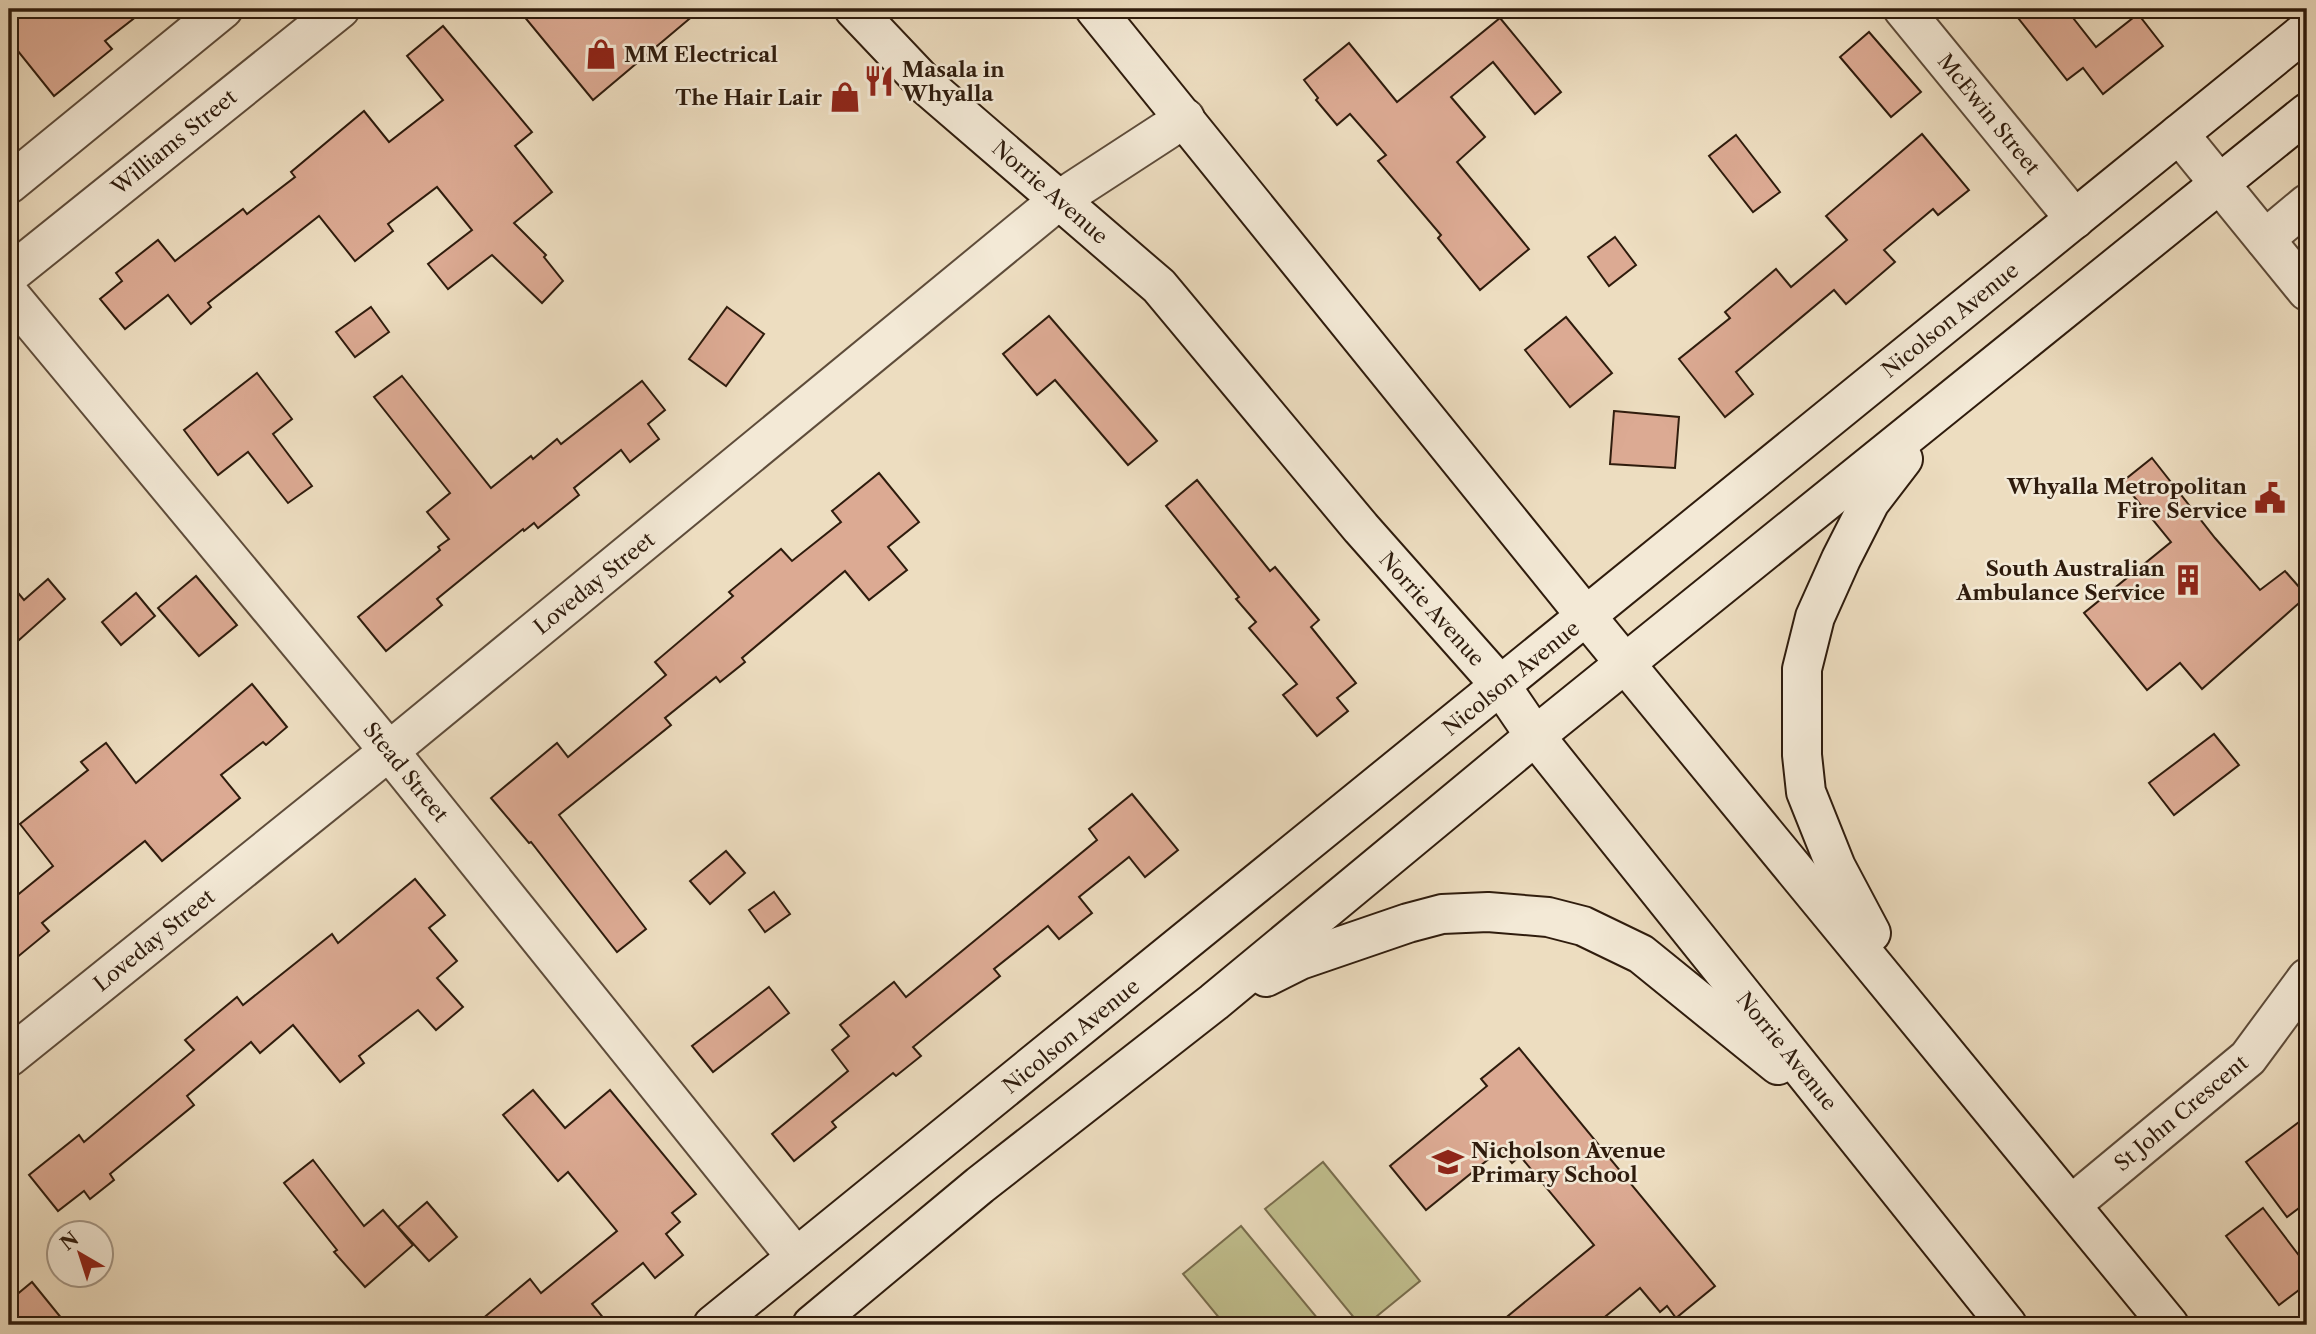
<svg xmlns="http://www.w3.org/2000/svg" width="2316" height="1334" font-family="'Libre Caslon Text',serif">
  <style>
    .green { fill: #c0be8d; stroke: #786d4d; stroke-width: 2 }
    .building { fill: #dcaa93; stroke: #2f1c0d; stroke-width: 2 }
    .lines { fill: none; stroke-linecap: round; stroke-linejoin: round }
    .street-casing { stroke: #5e4c3a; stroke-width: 42 }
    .secondary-casing { stroke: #2f1c0d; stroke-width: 42 }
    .street { stroke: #f3e9d6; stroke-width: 38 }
    .secondary { stroke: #f3e9d6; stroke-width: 38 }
    .labels { text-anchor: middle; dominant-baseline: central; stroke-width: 5; stroke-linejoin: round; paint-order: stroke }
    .poi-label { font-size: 21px; font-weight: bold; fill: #2f1c0d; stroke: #f3e9d6; text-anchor: start }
    .street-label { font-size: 21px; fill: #2f1c0d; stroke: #f3e9d6 }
  </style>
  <rect width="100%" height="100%" fill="#edddc0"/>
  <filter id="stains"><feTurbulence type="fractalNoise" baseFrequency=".00286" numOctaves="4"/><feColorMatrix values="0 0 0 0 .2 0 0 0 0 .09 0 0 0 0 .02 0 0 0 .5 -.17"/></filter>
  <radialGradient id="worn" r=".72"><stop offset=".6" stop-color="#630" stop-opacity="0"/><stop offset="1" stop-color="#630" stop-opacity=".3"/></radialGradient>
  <!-- green -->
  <g class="green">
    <polygon points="1323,1162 1420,1281 1366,1325 1360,1325 1265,1209"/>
    <polygon points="1241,1226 1323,1325 1225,1325 1183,1274"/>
  </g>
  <!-- building -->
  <g class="building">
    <polygon points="9,9 146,9 105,41 112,49 54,96 9,40"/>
    <polygon points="518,9 701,9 593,100"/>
    <polygon points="2011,9 2066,9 2096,47 2138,14 2163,46 2103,94 2083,68 2067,80"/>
    <polygon points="1500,18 1561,92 1535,114 1493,62 1451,97 1485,137 1457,162 1529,249 1480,290 1438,238 1441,235 1378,161 1386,155 1350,114 1337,125 1316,100 1318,98 1304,80 1349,43 1397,102"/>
    <polygon points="443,26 532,132 515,146 552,192 514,223 546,255 544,257 563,281 542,303 492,255 448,289 428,264 472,230 437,187 388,224 393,231 355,261 319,216 208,303 211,307 191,324 168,295 125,329 100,299 122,281 116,273 158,240 175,261 243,209 247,214 295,177 291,172 364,111 389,142 443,100 407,56"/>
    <polygon points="1869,32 1921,92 1891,117 1840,57"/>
    <polygon points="1922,134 1969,190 1938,215 1933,209 1884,250 1895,262 1846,304 1834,290 1736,372 1753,394 1725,417 1679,359 1730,318 1725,312 1776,269 1791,287 1847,240 1826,216"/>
    <polygon points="1736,135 1780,192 1753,212 1709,156"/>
    <polygon points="1615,237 1636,265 1609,286 1588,257"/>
    <polygon points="371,307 389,332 355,357 336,332"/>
    <polygon points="727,307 764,334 726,386 689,359"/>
    <polygon points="1049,316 1157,441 1128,465 1055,380 1037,395 1003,354"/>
    <polygon points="1566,317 1612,373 1570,407 1525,350"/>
    <polygon points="257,373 292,419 273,434 312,486 288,503 248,452 218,475 184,430"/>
    <polygon points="402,376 491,488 531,456 533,459 557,439 561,444 642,381 665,410 648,424 659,439 630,462 621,450 574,488 579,495 538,528 534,523 524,531 523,529 437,599 442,605 386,651 358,617 440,550 438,547 449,539 427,512 450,493 374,397"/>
    <polygon points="1614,411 1679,417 1675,468 1610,464"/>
    <polygon points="2152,458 2215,538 2260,590 2285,571 2307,596 2202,689 2180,663 2147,690 2084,613 2171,542 2122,482"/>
    <polygon points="879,473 919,522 888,547 907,570 869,600 845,571 742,658 745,662 720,682 716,677 665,718 671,725 559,815 646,929 617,952 531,842 529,843 491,798 557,743 568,757 666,675 655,662 733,596 729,592 781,549 792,561 841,522 832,511"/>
    <polygon points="1197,480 1270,571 1275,567 1319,620 1311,627 1356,683 1337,698 1348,711 1317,736 1283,695 1297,684 1249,628 1256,622 1236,599 1239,597 1166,506"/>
    <polygon points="196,576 237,625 199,656 158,608"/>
    <polygon points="48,579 65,599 9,649 9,582 24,600"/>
    <polygon points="136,593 155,616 121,645 102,622"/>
    <polygon points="252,684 287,727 266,745 263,742 221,775 240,798 162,861 145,841 42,923 49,931 9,964 9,902 53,866 20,824 88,770 81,762 106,743 136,783"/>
    <polygon points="2214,734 2239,765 2174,815 2149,783"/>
    <polygon points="1132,794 1178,850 1145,877 1129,857 1079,897 1092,913 1059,939 1048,926 994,969 1000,976 913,1047 921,1056 896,1076 893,1073 832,1122 836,1127 794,1161 772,1134 848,1071 832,1050 849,1036 840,1025 894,982 906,997 1097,840 1089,829"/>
    <polygon points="726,851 745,873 710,904 690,881"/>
    <polygon points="415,879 445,915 429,928 457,961 437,978 463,1007 436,1030 418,1010 359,1056 364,1063 340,1082 293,1025 260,1053 251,1042 187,1096 194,1105 110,1174 114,1180 90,1199 84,1191 58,1211 29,1175 79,1135 84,1142 194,1050 185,1040 237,997 243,1005 332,934 338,943"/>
    <polygon points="774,892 790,914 765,932 749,910"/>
    <polygon points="769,987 789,1013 713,1072 692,1046"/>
    <polygon points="1519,1048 1715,1286 1676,1318 1667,1306 1660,1312 1640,1288 1595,1325 1497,1325 1594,1245 1520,1156 1512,1163 1501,1149 1426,1210 1390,1166 1487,1086 1481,1079"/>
    <polygon points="533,1090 565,1128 610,1090 696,1194 672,1213 680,1222 666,1234 683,1255 655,1278 643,1263 592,1304 609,1325 475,1325 530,1279 541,1293 617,1231 568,1172 558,1181 503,1115"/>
    <polygon points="2307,1116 2307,1202 2287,1217 2246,1162"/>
    <polygon points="313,1160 364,1226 383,1210 413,1245 365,1287 334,1252 337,1250 284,1183"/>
    <polygon points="427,1202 457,1237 429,1261 398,1227"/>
    <polygon points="2263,1208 2307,1266 2307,1284 2279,1305 2226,1236"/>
    <polygon points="32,1282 67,1325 9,1325 9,1301"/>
  </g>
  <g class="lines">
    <defs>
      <g id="street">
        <polyline points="1903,9 2075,219"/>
        <polyline points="2179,134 2307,291"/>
        <polyline points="9,184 223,9"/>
        <polyline points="2265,239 2307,204"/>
        <polyline points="9,275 340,9"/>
        <polyline points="9,294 389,751 796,1257"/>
        <polyline points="9,1057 389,751 1059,200 1185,118"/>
        <polyline points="2071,1205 2248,1058 2307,978"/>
      </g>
      <g id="secondary">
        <polyline points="854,9 927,86 1159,286 1361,528 1501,686 1535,736 2007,1325"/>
        <polyline points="1095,9 1586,616 2169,1325"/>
        <polyline points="1871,933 1836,867 1806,792 1802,755 1802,669 1815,617 1841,559 1870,502 1903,459"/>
        <polyline points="1266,977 1300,960 1408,923 1442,914 1488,912 1548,917 1583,926 1641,954 1778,1065"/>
        <polyline points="713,1325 2307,30"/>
        <polyline points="812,1325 980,1185 1214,1002 1535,736 2307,113"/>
      </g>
    </defs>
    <!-- street casing -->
    <use href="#street" class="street-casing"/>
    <!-- secondary casing -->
    <use href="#secondary" class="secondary-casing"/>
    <!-- street -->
    <use href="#street" class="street"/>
    <!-- secondary -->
    <use href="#secondary" class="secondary"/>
  </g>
  <!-- icons -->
  <defs>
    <symbol id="shop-bare" viewBox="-9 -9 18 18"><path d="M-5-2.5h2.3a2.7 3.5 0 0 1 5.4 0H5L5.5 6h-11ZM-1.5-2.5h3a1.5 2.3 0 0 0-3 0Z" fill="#8f2418" stroke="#f3e9d6" stroke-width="2.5" paint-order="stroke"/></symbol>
    <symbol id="restaurant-bare" viewBox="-9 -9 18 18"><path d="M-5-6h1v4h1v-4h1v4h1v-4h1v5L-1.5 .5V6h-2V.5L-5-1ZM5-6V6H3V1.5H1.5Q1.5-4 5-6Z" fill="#8f2418" stroke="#f3e9d6" stroke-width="2.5" paint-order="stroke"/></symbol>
    <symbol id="civic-bare" viewBox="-9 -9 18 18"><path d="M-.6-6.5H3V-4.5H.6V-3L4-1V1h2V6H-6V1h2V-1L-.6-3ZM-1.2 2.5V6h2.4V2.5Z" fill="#8f2418" stroke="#f3e9d6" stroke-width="2.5" paint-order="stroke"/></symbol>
    <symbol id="building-bare" viewBox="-9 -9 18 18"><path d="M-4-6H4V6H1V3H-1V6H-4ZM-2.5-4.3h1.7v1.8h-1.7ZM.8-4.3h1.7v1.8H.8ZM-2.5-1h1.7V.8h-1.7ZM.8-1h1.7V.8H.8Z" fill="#8f2418" stroke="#f3e9d6" stroke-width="2.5" paint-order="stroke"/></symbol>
    <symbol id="school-bare" viewBox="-9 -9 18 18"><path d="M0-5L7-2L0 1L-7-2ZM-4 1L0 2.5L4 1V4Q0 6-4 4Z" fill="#8f2418" stroke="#f3e9d6" stroke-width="2.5" paint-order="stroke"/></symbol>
  </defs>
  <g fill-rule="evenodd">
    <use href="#shop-bare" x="579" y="32" width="44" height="44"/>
    <use href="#restaurant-bare" x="857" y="59" width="44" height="44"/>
    <use href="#shop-bare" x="823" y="75" width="44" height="44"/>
    <use href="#civic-bare" x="2248" y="476" width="44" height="44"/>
    <use href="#building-bare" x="2166" y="558" width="44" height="44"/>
    <use href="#school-bare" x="1426" y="1140" width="44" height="44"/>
  </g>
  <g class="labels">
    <!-- poi labels -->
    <g class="poi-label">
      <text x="624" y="54">MM Electrical</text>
      <text x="902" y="69">Masala in<tspan x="902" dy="24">Whyalla</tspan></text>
      <text x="822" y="97" text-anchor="end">The Hair Lair</text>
      <text x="2247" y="486" text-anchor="end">Whyalla Metropolitan<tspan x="2247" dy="24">Fire Service</tspan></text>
      <text x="2165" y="568" text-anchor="end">South Australian<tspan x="2165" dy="24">Ambulance Service</tspan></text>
      <text x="1471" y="1150">Nicholson Avenue<tspan x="1471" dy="24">Primary School</tspan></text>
    </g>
    <!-- street labels -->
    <g class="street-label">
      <text transform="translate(1989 114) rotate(51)">McEwin Street</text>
      <text transform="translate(174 142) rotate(-39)">Williams Street</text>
      <text transform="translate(1050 192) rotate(41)">Norrie Avenue</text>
      <text transform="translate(1950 320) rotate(-39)">Nicolson Avenue</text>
      <text transform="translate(594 583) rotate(-39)">Loveday Street</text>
      <text transform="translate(1432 609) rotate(48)">Norrie Avenue</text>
      <text transform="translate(1511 678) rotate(-39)">Nicolson Avenue</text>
      <text transform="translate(406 772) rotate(51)">Stead Street</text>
      <text transform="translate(154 940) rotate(-39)">Loveday Street</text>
      <text transform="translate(1071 1036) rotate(-39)">Nicolson Avenue</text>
      <text transform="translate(1787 1051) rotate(51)">Norrie Avenue</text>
      <text transform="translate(2181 1113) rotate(-40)">St John Crescent</text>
    </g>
  </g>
  <!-- margin -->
  <rect width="2316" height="1334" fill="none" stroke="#edddc0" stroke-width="35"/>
  <rect x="10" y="10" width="2295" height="1313" fill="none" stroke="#2f1c0d" stroke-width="3.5"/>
  <rect x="18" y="18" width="2281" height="1299" fill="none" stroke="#2f1c0d" stroke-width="2"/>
  <!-- north arrow -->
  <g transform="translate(80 1254) rotate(321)"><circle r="33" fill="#f3e9d6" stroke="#a59786" stroke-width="2"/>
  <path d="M0-5L12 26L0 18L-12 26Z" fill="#8f2418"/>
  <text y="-10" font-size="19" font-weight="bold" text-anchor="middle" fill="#2f1c0d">N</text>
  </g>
  <rect width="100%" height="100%" filter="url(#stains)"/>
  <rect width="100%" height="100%" fill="url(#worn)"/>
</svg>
